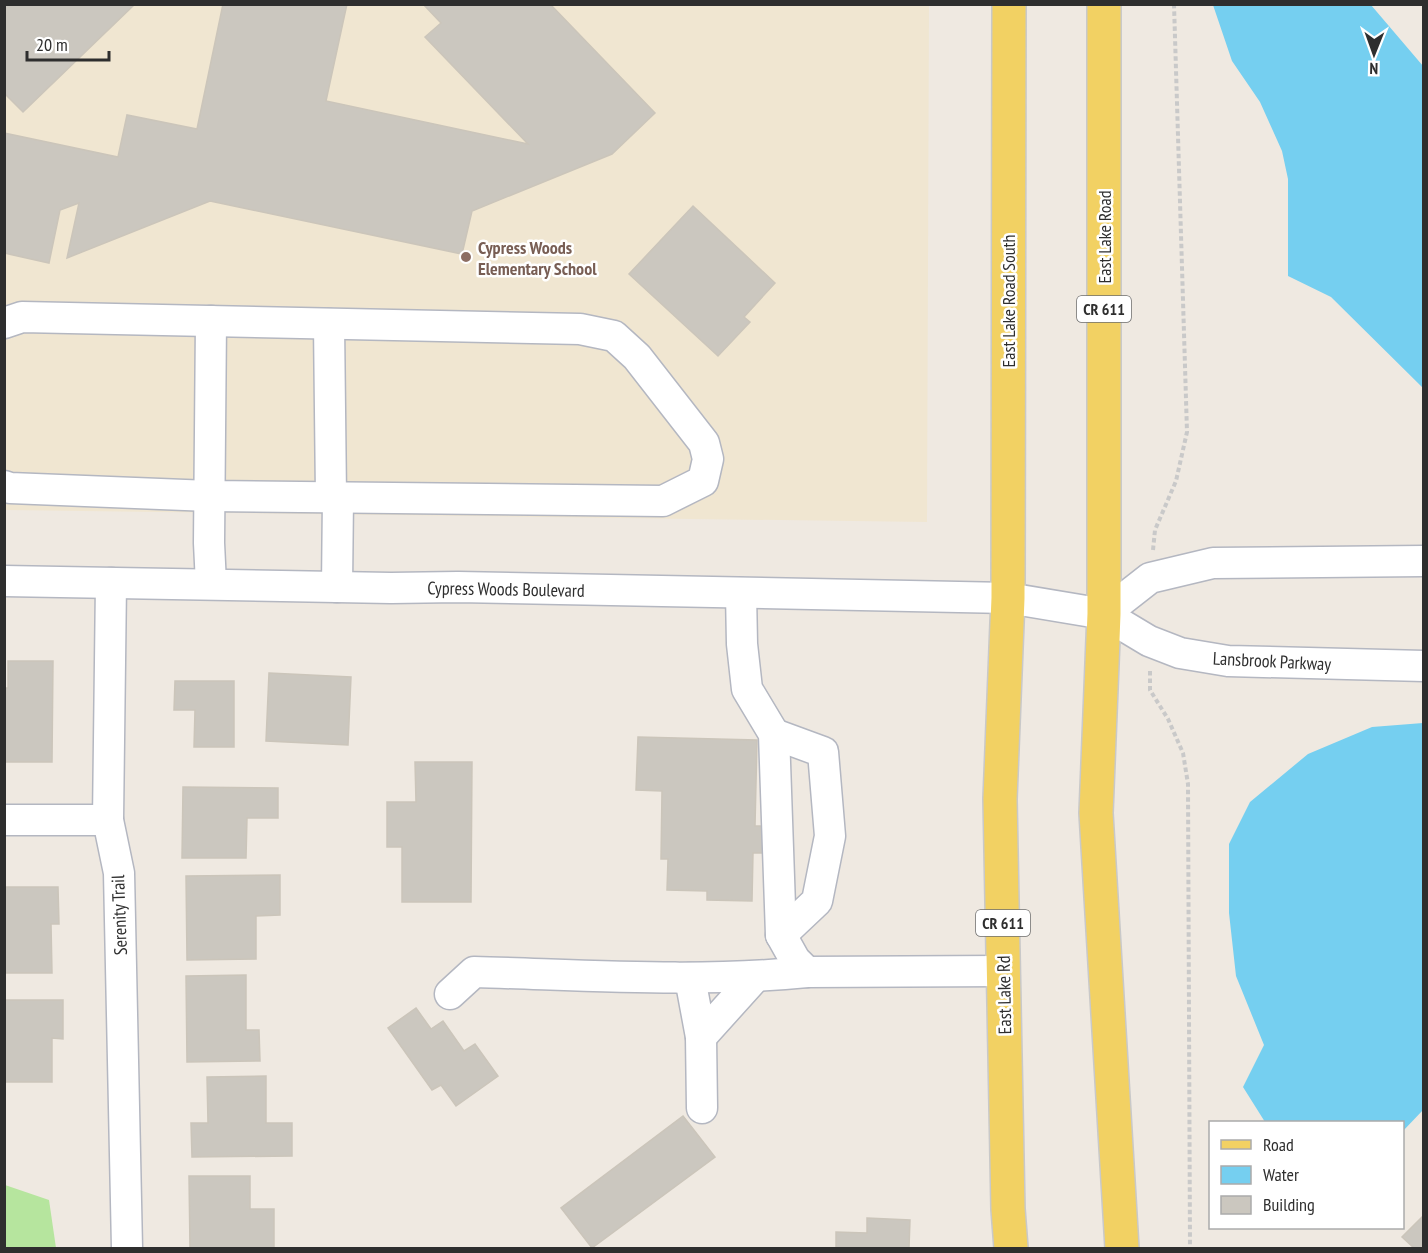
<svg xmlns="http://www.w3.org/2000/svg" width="1428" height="1253" font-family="'PT Sans Narrow',sans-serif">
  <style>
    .education { fill: #f0e6d1 }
    .green { fill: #b6e59e }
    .water { fill: #75cff0 }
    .building { fill: #cbc7bf; stroke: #cbc5ba; stroke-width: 1.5 }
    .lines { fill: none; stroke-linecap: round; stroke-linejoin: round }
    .minor-casing { stroke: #b4b7c1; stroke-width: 33 }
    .major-casing { stroke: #c9c9c9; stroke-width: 36 }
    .path { stroke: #c9c9c9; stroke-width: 4; stroke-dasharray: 4.5 3; stroke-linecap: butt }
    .minor { stroke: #fff; stroke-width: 30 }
    .major { stroke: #f2d163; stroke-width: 33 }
    .education-dot { fill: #8d6e63; stroke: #fff; stroke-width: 2 }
    .labels { text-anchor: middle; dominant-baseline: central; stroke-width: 5; stroke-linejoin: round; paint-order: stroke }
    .shield { fill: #fff; stroke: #6d6d6d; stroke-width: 1.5 }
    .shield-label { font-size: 16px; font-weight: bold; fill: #2e2e2e }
    .street-label { font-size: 18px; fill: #2e2e2e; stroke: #fff }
    .education-label { font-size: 18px; font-weight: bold; fill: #785e54; stroke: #fff; text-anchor: start }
  </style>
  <rect width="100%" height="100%" fill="#efe9e1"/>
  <!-- education -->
  <polygon class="education" points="5,5 929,5 927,522 5,510"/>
  <!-- green -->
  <polygon class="green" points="5,1185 49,1200 56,1248 5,1248"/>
  <!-- water -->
  <g class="water">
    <polygon points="1213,5 1371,5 1423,66 1423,388 1331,297 1288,276 1288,179 1282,151 1260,102 1232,61"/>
    <polygon points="1423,723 1423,1110 1403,1131 1402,1122 1265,1122 1243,1087 1264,1045 1236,976 1229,913 1229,844 1250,802 1308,754 1372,727"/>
  </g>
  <!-- building -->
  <g class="building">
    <polygon points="4,4 135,4 23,112 4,93"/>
    <polygon points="223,4 347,4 326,101 528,144 425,37 441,23 423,4 550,4 655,113 612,154 472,211 462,254 210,201 67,258 79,203 60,210 49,263 4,253 4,133 118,157 127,115 197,129"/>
    <polygon points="693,206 775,283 744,317 750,322 718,356 629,274"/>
    <polygon points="8,661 53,661 52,762 4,762 4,688 8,688"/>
    <polygon points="269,673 351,677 348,745 266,741"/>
    <polygon points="175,681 234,681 234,747 194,747 195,710 174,710"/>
    <polygon points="638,737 757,740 755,826 766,826 765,853 753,853 752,901 707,900 707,891 667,890 668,859 661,859 662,791 636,790"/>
    <polygon points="415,762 472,762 471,902 402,902 402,847 387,847 387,802 416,802"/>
    <polygon points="183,787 278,788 278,818 247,818 246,858 182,858"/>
    <polygon points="280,875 280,915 256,916 256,959 187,960 186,876"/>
    <polygon points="4,887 58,887 59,924 51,924 52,973 4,973"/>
    <polygon points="246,975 246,1030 259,1030 260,1061 187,1062 186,976"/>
    <polygon points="4,1000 63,1000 63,1039 52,1038 52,1082 4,1082"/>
    <polygon points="416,1008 431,1029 443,1021 464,1051 475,1044 498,1076 456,1106 441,1085 432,1090 388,1028"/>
    <polygon points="266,1076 266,1123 292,1123 292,1156 192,1157 191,1123 208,1123 207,1077"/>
    <polygon points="683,1116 715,1157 592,1248 561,1208"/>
    <polygon points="189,1176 250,1176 250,1209 274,1209 274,1248 190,1248"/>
    <polygon points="1424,1215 1424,1248 1414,1248 1402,1237"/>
    <polygon points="867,1218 910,1220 909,1248 836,1248 836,1232 867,1233"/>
  </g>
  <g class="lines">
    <defs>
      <g id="minor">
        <polyline points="4,323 22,317 580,329 614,336 637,357 704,443 708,459 703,481 663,501 210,496 10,488 4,486"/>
        <polyline points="329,324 331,497"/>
        <polyline points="4,581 391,588 458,587 1008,598 1104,614 1149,641 1180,653 1228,661 1424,666"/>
        <polyline points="111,583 108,820 119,873 127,1248"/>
        <polyline points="211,584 209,543 211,321"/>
        <polyline points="337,587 338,497"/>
        <polyline points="741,593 742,644 747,689 774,734 781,935 795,960 807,972 1003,971"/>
        <polyline points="1104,614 1150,578 1213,563 1424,561"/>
        <polyline points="774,734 823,752 830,836 817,901 781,935"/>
        <polyline points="4,820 108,820"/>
        <polyline points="690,978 701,1037 755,977"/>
        <path d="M450,994L474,972C585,975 696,983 807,972"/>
        <polyline points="701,1037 702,1108"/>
      </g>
      <g id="major">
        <polyline points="1009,4 1008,598 1000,799 1008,1209 1011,1248"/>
        <polyline points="1104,4 1104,614 1096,813 1122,1248"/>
      </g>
    </defs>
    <!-- minor casing -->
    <use href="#minor" class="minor-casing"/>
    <!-- major casing -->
    <use href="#major" class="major-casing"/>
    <!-- path -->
    <g class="path">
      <polyline points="1153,550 1155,530 1176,481 1187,432 1174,4"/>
      <polyline points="1150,671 1150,690 1168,719 1183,753 1188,784 1190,1248"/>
    </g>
    <!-- minor -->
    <use href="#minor" class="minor"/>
    <!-- major -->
    <use href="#major" class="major"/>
  </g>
  <!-- markers -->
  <circle class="education-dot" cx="466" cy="257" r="6"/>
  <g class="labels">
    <!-- shield labels -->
    <g class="shield">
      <rect x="1077" y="296" width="54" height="26" rx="4.5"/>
      <rect x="976" y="910" width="54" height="26" rx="4.5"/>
    </g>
    <g class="shield-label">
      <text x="1104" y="309">CR 611</text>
      <text x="1003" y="923">CR 611</text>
    </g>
    <!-- street labels -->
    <g class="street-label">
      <text transform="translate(1104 237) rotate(-90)">East Lake Road</text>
      <text transform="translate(1008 301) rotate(-90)">East Lake Road South</text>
      <text transform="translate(506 589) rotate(1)">Cypress Woods Boulevard</text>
      <text transform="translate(1272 661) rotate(3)">Lansbrook Parkway</text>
      <text transform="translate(119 915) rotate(-92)">Serenity Trail</text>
      <text transform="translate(1004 995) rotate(-91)">East Lake Rd</text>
    </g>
    <!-- education labels -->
    <g class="education-label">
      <text x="478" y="247">Cypress Woods<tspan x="478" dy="21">Elementary School</tspan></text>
    </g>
  </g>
  <!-- border -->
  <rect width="1428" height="1253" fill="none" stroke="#2e2e2e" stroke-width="12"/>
  <!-- legend -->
  <rect x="1209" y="1121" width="195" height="108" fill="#ffffff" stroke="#ababab" stroke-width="1.5"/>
  <rect x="1221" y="1140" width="30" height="9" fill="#f2d163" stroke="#ababab" stroke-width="1.5"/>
  <text x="1263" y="1151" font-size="18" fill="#2e2e2e">Road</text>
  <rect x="1221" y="1166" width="30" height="18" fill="#75cff0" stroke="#ababab" stroke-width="1.5"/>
  <text x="1263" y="1181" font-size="18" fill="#2e2e2e">Water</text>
  <rect x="1221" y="1196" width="30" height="18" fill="#cbc7bf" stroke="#ababab" stroke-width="1.5"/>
  <text x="1263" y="1211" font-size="18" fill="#2e2e2e">Building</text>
  <!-- north arrow -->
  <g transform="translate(1374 54) rotate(181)" stroke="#ffffff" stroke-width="4.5" paint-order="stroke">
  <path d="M0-4.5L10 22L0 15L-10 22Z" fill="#2e2e2e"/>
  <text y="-9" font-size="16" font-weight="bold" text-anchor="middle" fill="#2e2e2e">N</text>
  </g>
  <!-- scale -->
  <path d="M27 51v9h82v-9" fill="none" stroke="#2e2e2e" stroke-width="3"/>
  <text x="36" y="51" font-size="18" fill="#2e2e2e" stroke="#ffffff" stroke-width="4.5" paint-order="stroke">20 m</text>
</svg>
